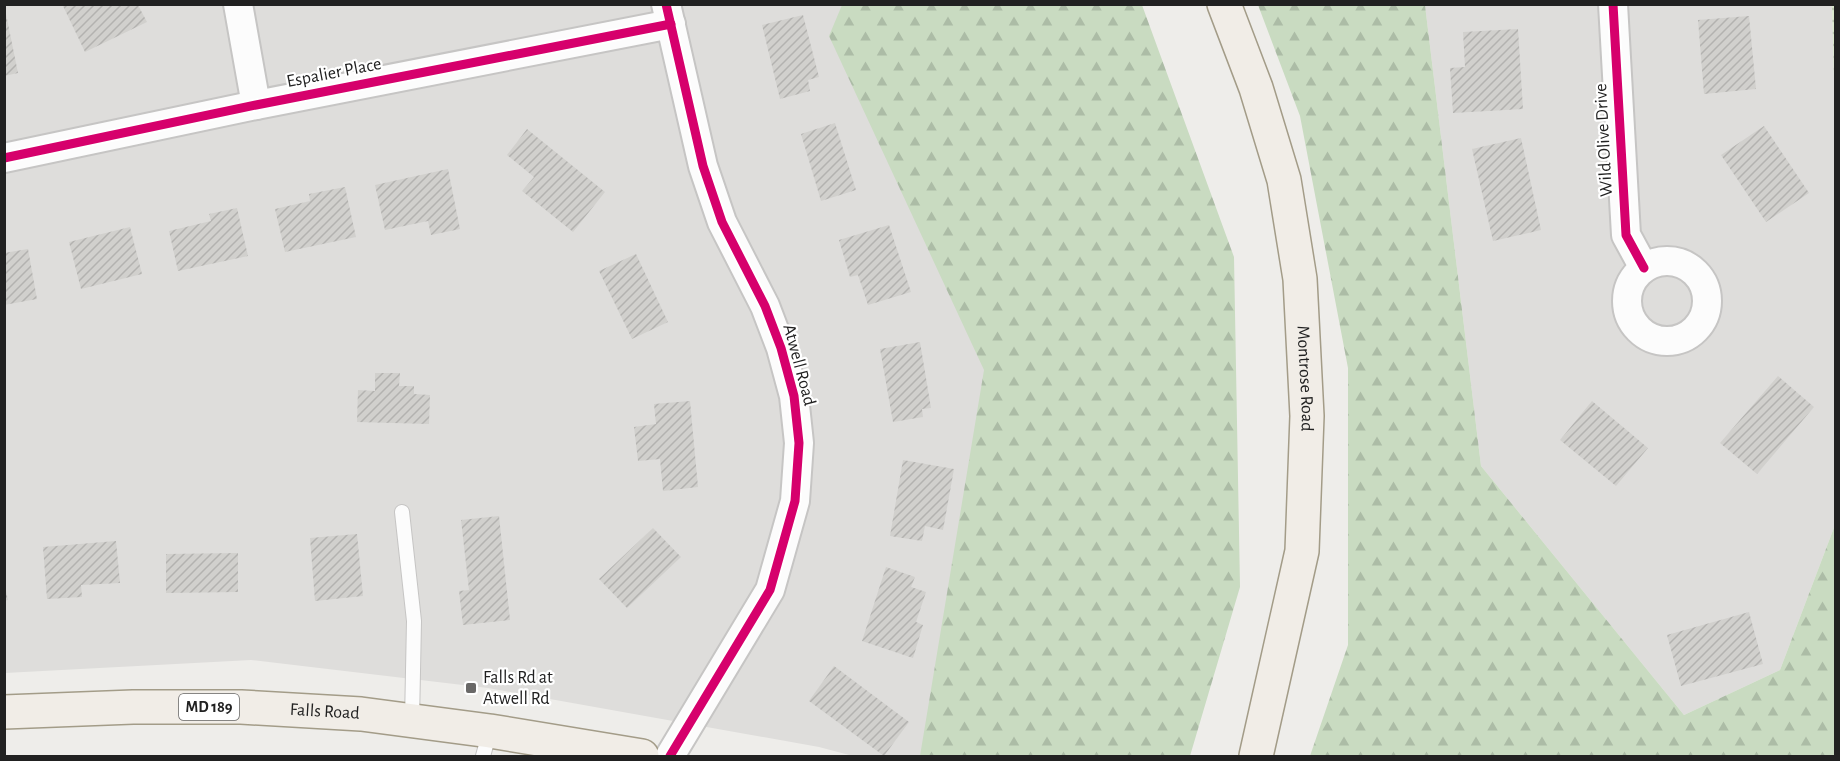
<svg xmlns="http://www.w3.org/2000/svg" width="1840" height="761" font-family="'Alegreya Sans',sans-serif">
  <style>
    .residential { fill: #dedddb }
    .grass { fill: url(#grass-dots) }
    .forest { fill: url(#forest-firs) }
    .building { fill: url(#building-hatch) }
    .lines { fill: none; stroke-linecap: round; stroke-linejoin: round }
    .service-casing { stroke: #c6c5c4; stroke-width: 16 }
    .minor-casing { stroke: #c6c5c4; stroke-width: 32 }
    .primary-casing { stroke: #a39c88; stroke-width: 36 }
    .service { stroke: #fcfcfc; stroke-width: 14 }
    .minor { stroke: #fcfcfc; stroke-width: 28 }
    .primary { stroke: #f1ede7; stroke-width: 33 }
    .cycleway-casing { stroke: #fff; stroke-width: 13 }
    .cycleway { stroke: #d6006c; stroke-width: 9 }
    .poi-dot { fill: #696867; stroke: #fff; stroke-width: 2 }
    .labels { text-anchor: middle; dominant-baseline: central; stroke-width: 4.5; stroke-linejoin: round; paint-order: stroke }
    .shield { fill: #fff; stroke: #646464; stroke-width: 1.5 }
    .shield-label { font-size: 16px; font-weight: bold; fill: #212121 }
    .street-label { font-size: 18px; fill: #212121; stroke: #fff }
    .poi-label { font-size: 18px; fill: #212121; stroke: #fff; text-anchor: start }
  </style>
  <defs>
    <pattern id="grass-dots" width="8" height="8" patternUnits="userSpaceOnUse" patternTransform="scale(1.5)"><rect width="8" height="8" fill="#dae9cc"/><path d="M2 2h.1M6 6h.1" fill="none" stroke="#bbc8af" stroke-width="1.8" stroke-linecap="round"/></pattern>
    <pattern id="forest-firs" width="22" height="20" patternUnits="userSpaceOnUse" patternTransform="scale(1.5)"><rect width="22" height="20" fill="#c9dbc1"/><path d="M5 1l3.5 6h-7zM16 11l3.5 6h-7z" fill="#acbca6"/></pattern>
    <pattern id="building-hatch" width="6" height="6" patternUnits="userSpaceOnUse" patternTransform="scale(1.5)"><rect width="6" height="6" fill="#d1d0cd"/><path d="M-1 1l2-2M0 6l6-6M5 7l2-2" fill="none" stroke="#b3b2b0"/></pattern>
  </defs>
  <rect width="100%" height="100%" fill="#eeedea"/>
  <!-- residential -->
  <g class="residential">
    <polygon points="5,5 924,5 1035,398 983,756 853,756 819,747 488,688 251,660 5,673"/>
    <polygon points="1425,5 1832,5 1836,117 1835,525 1780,670 1684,715 1481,466"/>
  </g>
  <!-- grass -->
  <polygon class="grass" points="1832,5 1836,5 1835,117"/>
  <!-- forest -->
  <g class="forest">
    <polygon points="842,5 1142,5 1234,257 1240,587 1190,756 920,756 984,370 829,36"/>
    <polygon points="1258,5 1425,5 1481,466 1684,715 1780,670 1835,525 1835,756 1310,756 1348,645 1348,368 1300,116"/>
  </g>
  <!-- building -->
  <g class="building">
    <polygon points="4,4 18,73 4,76"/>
    <polygon points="65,4 138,5 147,22 85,52 63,6"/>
    <polygon points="803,15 819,77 808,80 810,91 780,99 762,25"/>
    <polygon points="1749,16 1756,89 1704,94 1698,20"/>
    <polygon points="1518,29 1523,109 1453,113 1450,68 1465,67 1463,32"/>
    <polygon points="835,123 856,190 821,201 801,134"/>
    <polygon points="1764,126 1809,193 1766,222 1721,155"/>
    <polygon points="527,129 605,192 573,232 522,191 534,177 507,155"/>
    <polygon points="1521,138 1541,230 1493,241 1472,149"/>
    <polygon points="448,169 460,229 431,235 428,221 385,230 375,185"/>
    <polygon points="345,187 356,237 285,252 275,209 310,201 309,194"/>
    <polygon points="237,208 248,256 178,271 169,231 211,221 209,214"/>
    <polygon points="889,225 911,292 868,305 858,275 850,277 839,240"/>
    <polygon points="130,227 142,274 81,289 69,242"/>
    <polygon points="28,249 37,299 4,305 4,253"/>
    <polygon points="636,254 668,322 632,339 599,271"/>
    <polygon points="920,342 931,408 922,409 923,417 893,422 880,349"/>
    <polygon points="375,373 400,373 399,386 414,386 414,394 430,395 429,424 357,422 358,390 375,391"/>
    <polygon points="1778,376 1814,407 1757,474 1720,443"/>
    <polygon points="690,401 698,487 663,491 660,459 638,461 634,427 656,424 654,404"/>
    <polygon points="1592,401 1648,448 1616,486 1560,440"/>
    <polygon points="903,460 954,469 943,530 925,526 922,541 890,536"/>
    <polygon points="499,516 510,620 463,625 459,591 469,590 461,520"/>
    <polygon points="653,528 681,557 627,608 599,579"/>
    <polygon points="357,534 363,596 315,601 310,538"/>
    <polygon points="116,541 120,583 81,585 82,597 47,599 43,547"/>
    <polygon points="238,553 238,592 166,593 166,554"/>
    <polygon points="886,567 915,577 911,587 926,592 916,622 923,625 913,658 862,641"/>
    <polygon points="4,582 8,600 4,601"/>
    <polygon points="1749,612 1763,664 1681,686 1667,635"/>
    <polygon points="834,666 909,722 884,756 809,701"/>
  </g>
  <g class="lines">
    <defs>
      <g id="service">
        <polyline points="402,512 414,621 412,721"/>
        <polyline points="483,756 490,731"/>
      </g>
      <g id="minor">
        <polyline points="238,4 256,105"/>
        <polyline points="666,4 703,166 722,222 765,306 781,348 794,396 799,443 795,501 770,590 670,756"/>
        <polyline points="1613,4 1626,235 1644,268"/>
        <polyline points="4,158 256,105 671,24"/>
        <circle cx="1667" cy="301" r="40"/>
      </g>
      <g id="primary">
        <path id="s1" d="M1224,4L1256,88L1284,180L1300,279L1307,416L1302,551L1256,756"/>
        <path id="s2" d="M4,712L133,707H241L361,714L490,731L642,756"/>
      </g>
    </defs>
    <!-- service casing -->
    <use href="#service" class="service-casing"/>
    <!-- minor casing -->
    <use href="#minor" class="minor-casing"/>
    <!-- primary casing -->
    <use href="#primary" class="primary-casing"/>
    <!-- service -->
    <use href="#service" class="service"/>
    <!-- minor -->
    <use href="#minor" class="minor"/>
    <!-- primary -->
    <use href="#primary" class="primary"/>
    <defs>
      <g id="cycleway">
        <polyline points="666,4 703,166 722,222 765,306 781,348 794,396 799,443 795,501 770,590 670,756"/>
        <polyline points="1613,4 1626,235 1644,268"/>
        <polyline points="4,158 256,105 671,24"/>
      </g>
    </defs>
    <!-- cycleway casing -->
    <use href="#cycleway" class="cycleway-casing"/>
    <!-- cycleway -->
    <use href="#cycleway" class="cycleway"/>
  </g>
  <!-- markers -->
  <rect class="poi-dot" x="465" y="682" width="12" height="12" rx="3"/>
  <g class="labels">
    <!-- shield labels -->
    <rect class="shield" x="179" y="694" width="60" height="26" rx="4.5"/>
    <g class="shield-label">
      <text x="209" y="707">MD 189</text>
    </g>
    <!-- street labels -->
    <g class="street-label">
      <text transform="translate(334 73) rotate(-11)">Espalier Place</text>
      <text transform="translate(1604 140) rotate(-93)">Wild Olive Drive</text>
      <text transform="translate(799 365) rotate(75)">Atwell Road</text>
      <text stroke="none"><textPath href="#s1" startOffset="386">Montrose Road</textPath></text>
      <text stroke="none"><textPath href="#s2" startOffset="321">Falls Road</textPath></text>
    </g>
    <!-- poi labels -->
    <g class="poi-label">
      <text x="483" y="678">Falls Rd at<tspan x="483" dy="21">Atwell Rd</tspan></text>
    </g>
  </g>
  <!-- border -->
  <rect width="1840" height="761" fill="none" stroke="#212121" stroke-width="12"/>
</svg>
